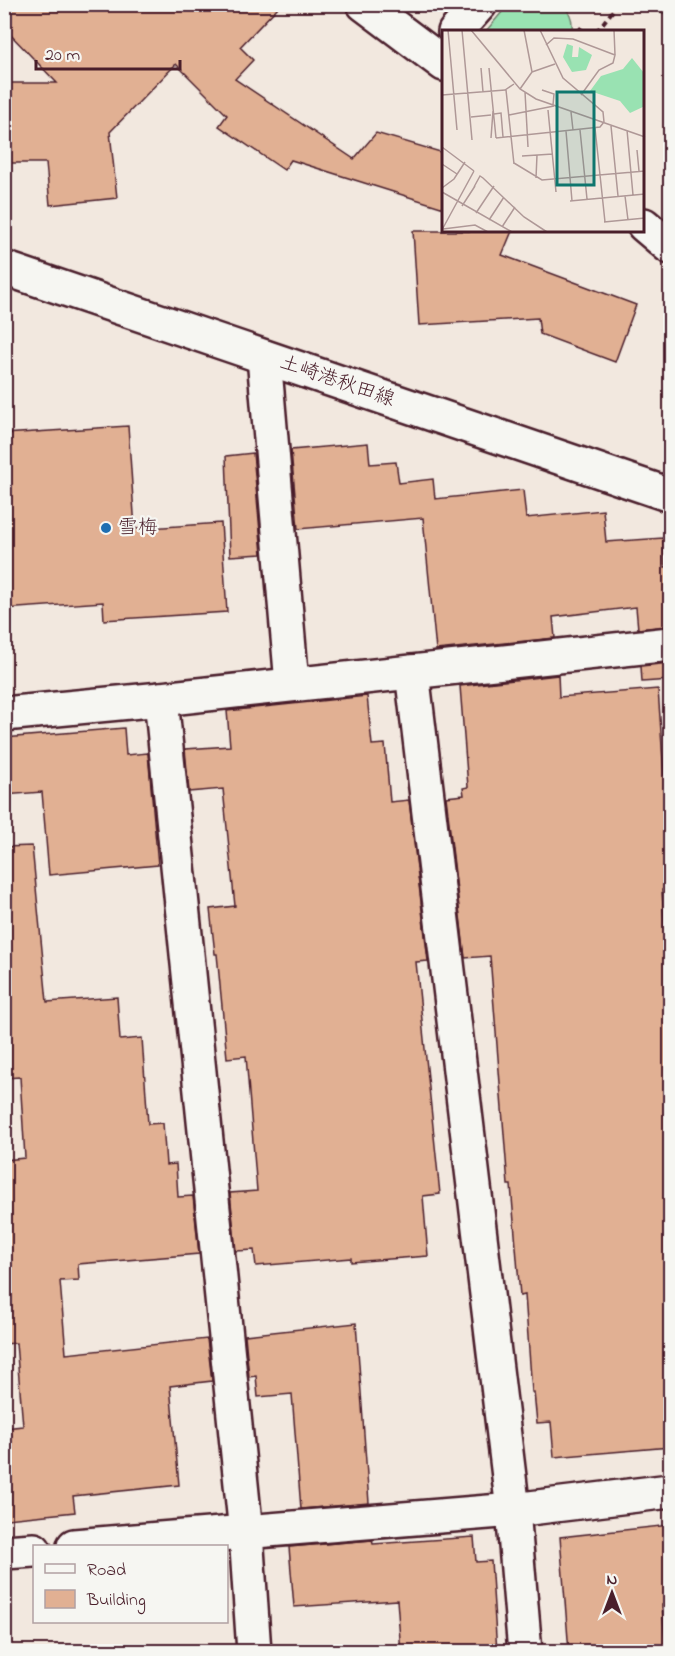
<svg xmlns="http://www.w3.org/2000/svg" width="675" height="1656" font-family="'Indie Flower','Klee One',sans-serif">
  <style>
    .green { fill: #99e2b2; stroke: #72806e; stroke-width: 1.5 }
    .building { fill: #e1b093; stroke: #4a1f2b; stroke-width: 1.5 }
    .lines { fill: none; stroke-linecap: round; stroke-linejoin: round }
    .street-casing { stroke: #4a1f2b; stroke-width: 38 }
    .secondary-casing { stroke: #4a1f2b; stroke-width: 38 }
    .path { stroke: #4a1f2b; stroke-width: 4; stroke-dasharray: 6 4.5; stroke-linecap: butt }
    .street { stroke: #f6f6f2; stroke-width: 33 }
    .secondary { stroke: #f6f6f2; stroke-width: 33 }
    .poi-dot { fill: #1f6fb2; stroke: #f6f6f2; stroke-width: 2 }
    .labels { text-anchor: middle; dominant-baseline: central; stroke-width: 4.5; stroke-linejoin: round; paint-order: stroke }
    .street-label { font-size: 20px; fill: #4a1f2b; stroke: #f6f6f2 }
    .poi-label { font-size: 20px; fill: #4a1f2b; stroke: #f6f6f2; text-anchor: start }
    .inset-road { fill: none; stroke: #af9897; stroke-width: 1.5 }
    .view { fill: #0f766e; fill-opacity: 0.15; stroke: #0f766e; stroke-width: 3 }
    .inset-edge { fill: none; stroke: #4a1f2b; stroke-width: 3 }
  </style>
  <rect width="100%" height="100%" fill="#f2e8df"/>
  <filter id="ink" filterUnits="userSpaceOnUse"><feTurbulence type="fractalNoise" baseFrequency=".0167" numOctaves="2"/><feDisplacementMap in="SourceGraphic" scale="12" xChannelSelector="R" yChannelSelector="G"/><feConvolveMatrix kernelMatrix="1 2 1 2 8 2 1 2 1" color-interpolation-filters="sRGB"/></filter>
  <g filter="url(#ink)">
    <!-- green -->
    <g class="green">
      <path d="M508,5H562C570,11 573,21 572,31H486Z"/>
      <polygon points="645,5 670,5 670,16"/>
    </g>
    <!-- building -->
    <g class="building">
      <polygon points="4,4 281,4 240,47 253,60 235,79 354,159 376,133 444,153 444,208 291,160 284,170 219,126 227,115 176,64 110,132 117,198 50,205 46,163 4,163 4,83 57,83 4,28"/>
      <polygon points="413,231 512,231 502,255 636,305 615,362 540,334 538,318 419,325"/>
      <polygon points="128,426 135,529 221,523 227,612 104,620 103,602 4,609 4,434"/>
      <polygon points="368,443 370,464 396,462 399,483 433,479 435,499 523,490 526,518 603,510 606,542 663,538 665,567 670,566 670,626 638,629 636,607 553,617 555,638 436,650 423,518 298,529 291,450"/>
      <polygon points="253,453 262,554 230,556 226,456"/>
      <polygon points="670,663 670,680 642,682 641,666"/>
      <polygon points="558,675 559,697 658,689 664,775 670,775 670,889 662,890 668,986 670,986 670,1447 554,1457 551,1422 537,1423 534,1392 532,1392 525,1295 520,1296 511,1185 508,1185 490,956 465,958 446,797 464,795 463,788 468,787 460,686"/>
      <polygon points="367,696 372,745 385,744 390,802 409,800 428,961 416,962 440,1194 423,1196 428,1256 351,1262 351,1258 256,1266 254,1250 236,1251 230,1193 257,1191 246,1056 227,1058 217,954 215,954 210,909 235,906 223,789 189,792 185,749 230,746 227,711"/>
      <polygon points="124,728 126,755 148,753 158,865 49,875 42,792 4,795 4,738"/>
      <polygon points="32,846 47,1002 117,997 120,1040 142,1038 148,1124 163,1123 166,1165 176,1164 178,1197 193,1196 199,1254 78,1264 79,1280 60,1281 66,1354 207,1339 212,1381 170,1386 179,1485 73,1496 75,1512 7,1519 4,1492 4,1428 23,1426 16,1343 4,1344 4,1160 25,1158 20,1077 4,1078 4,847"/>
      <polygon points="356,1323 369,1503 301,1509 292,1394 258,1397 256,1376 249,1377 245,1335"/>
      <polygon points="670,1525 670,1604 662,1605 666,1652 569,1652 560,1537"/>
      <polygon points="474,1537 476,1562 491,1561 497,1652 401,1652 397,1600 294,1607 289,1547 372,1540 373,1544"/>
    </g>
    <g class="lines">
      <defs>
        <g id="street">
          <polyline points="455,32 480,4"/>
          <polyline points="264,357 292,684"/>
          <polyline points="412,672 513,1510 525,1652"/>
          <polyline points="161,699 246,1533 254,1652"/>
          <polyline points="4,714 161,699 670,644"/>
          <polyline points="74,1546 513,1510 670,1491"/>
          <polyline points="4,1552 34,1550"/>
        </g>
        <g id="secondary">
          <polyline points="364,4 444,64"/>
          <polyline points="644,225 670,247"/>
          <polyline points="4,268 670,495"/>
        </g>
      </defs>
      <!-- street casing -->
      <use href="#street" class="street-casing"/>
      <!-- secondary casing -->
      <use href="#secondary" class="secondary-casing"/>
      <!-- path -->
      <g class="path">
        <polyline points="578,32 584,24"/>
        <polyline points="596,32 618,4"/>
      </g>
      <!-- street -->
      <use href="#street" class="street"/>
      <!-- secondary -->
      <use href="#secondary" class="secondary"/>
    </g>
  </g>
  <!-- markers -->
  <circle class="poi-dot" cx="106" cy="528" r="6"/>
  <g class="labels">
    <!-- street labels -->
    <g class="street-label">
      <text transform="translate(337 382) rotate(19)">土崎港秋田線</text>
    </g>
    <!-- poi labels -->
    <g class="poi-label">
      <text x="118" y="528">雪梅</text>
    </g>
  </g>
  <!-- overview -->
  <g transform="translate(442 30)">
    <rect width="202" height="202" fill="#f2e8df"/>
    <path d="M125,14L131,16L130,27H136L137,17L150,25L144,40L130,42L121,27ZM190,28L202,43L203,76L188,83L178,71L148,61L159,46L181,39Z" fill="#99e2b2"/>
    <path class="inset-road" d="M6,0L15,100M20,0L30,110M29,0L78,59L94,69L203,107M82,0L90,42L113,34M172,0L173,25M104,15L112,8L131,9L173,25L171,33L157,40L139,65M39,38L41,62M47,38L54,108M78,59L90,42M64,60L72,134M100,60L112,64L111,75M83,62L86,117M0,65L63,60L72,54M106,80L114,162M129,82L131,100M52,84L59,83L61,107M67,85L112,76M29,87L49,85M169,96L176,166M153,98L163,192M138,100L145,169M185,100L191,165M124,101L130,171M49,108L51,81M54,108L158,97L162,92L161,82L121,48L98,0M0,117L32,141M195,120L197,141M80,126L111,124M72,133L100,150L203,141M0,134L15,144M94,148L95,125M32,157L38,146L41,148L82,187L105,202M0,158L12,149L23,132M0,162L70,202M183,166L186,190M128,171L203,164M20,176L33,156M34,183L52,156M47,190L62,167M162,192L203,188M60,197L73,177M1,198L32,141M1,199L33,195L46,202"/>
    <path class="view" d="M115,62H152V155H115Z"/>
    <rect width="202" height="202" class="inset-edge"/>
  </g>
  <!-- margin -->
  <rect width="675" height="1656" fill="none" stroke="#f6f6f2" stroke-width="24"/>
  <rect x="12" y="12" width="651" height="1632" fill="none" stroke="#4a1f2b" stroke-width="2" filter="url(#ink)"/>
  <!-- legend -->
  <rect x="33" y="1545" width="195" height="78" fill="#f6f6f2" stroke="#b1a0a2" stroke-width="1.5"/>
  <rect x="45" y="1564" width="30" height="9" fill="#f6f6f2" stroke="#b1a0a2" stroke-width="1.5"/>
  <text x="87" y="1575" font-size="18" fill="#4a1f2b">Road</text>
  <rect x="45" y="1590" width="30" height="18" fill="#e1b093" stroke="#b1a0a2" stroke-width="1.5"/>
  <text x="87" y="1605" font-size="18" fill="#4a1f2b">Building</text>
  <!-- north arrow -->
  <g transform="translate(612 1593)" stroke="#f6f6f2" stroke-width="4.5" paint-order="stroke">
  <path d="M0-4.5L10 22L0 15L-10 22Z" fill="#4a1f2b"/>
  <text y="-9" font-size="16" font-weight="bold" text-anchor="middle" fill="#4a1f2b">N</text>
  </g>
  <!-- scale -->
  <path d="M36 60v9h144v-9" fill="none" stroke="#4a1f2b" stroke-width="3"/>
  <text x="45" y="60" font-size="18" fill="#4a1f2b" stroke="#f6f6f2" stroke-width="4.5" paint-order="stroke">20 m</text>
</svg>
